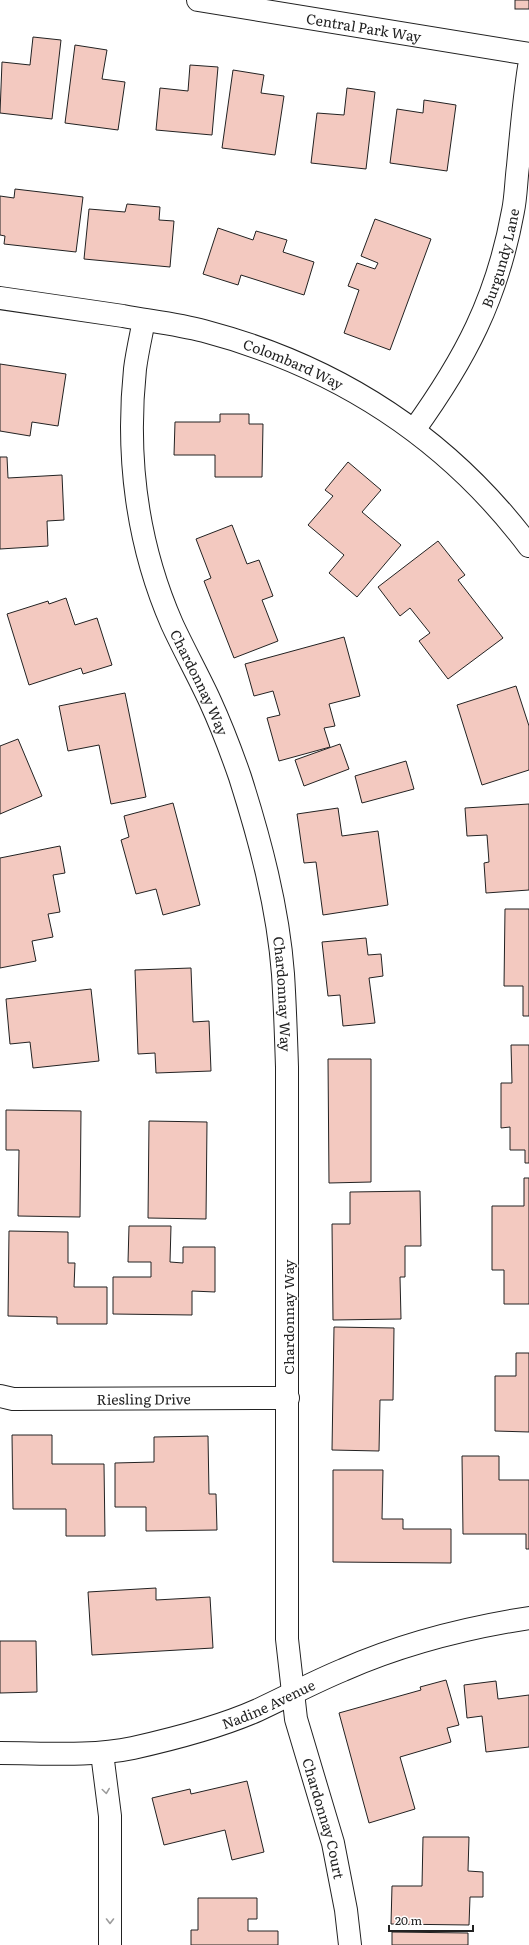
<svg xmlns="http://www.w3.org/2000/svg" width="529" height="1945" font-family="Literata,serif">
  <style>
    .building { fill: #f3c9c0; stroke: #222 }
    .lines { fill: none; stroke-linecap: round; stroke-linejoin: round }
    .minor-casing { stroke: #222; stroke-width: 24 }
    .minor { stroke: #fff; stroke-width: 22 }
    .oneway { stroke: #9c9c9c }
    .labels { text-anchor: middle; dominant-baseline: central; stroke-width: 3; stroke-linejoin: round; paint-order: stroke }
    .street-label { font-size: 14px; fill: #222; stroke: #fff }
  </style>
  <rect width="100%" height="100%" fill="#fff"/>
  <!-- building -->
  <g class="building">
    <rect x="515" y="0" width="14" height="9"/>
    <polygon points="33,37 61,40 52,119 0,113 2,62 30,65"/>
    <polygon points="75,45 107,50 102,79 125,82 118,130 65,123"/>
    <polygon points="190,65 218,67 212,135 156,130 160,88 188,91"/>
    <polygon points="233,70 264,75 261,93 284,96 275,155 222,148"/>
    <polygon points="347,88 375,92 366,169 311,163 317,113 344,115"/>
    <polygon points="424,100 456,105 447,171 390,163 397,109 423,113"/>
    <polygon points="15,189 83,197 76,252 4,244 5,236 0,235 0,196 14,198"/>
    <polygon points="127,204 160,207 159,220 174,221 170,267 84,259 89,209 125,212"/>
    <polygon points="375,219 431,239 390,350 344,333 359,290 348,286 357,263 375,269 378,263 361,256"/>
    <polygon points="218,228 253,240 256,231 287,240 283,252 314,262 304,295 241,275 238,285 203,274"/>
    <polygon points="0,364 66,374 58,426 32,422 30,436 0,431"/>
    <polygon points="220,414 249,414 249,424 263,424 262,477 215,477 215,455 174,455 175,422 220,422"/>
    <polygon points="0,457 7,457 8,478 62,475 64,520 47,521 48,546 0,549"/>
    <polygon points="348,462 381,490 362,512 401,545 357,597 329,573 344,555 308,525 333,496 325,490"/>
    <polygon points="232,525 247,564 259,560 273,596 262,600 278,641 234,658 204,581 211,578 196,539"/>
    <polygon points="438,541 465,575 458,580 503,638 448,679 419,641 430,633 410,608 400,616 378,587"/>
    <polygon points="66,598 75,625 97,618 112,665 83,674 81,668 29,685 7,614 48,601 49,604"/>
    <polygon points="344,637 360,696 329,704 335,726 324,728 330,747 279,761 267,718 280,715 273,691 254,696 245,664"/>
    <polygon points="516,686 529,726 529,770 482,785 457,705"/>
    <polygon points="125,693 146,797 111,804 99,745 68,751 59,706"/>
    <polygon points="18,739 42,796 0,814 0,746"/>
    <polygon points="340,744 349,769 304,786 295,760"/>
    <polygon points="406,761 414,789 362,803 355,776"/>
    <polygon points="173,803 200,905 163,915 156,889 136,894 121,840 129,837 124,816"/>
    <polygon points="529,804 529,890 486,893 484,863 489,862 487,835 467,836 465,808"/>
    <polygon points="338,808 342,836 378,831 388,905 323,915 316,862 304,863 297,814"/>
    <polygon points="60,846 65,873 53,875 60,912 48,914 53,937 32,941 36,961 0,968 0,858"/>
    <polygon points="505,909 529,909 529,1016 523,1016 523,986 504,986"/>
    <polygon points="366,938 368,955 381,954 383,976 369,978 375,1023 343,1026 340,995 328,996 322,942"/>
    <polygon points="191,968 193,1022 209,1021 211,1071 156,1073 155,1053 138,1054 135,970"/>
    <polygon points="91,989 99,1061 33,1068 30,1042 10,1044 6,999"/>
    <polygon points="511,1045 529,1045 529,1163 525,1163 525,1150 510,1150 510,1127 501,1128 501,1083 512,1083"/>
    <polygon points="328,1059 371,1059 371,1182 329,1183"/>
    <polygon points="6,1110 81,1111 80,1217 18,1216 19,1150 6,1150"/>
    <polygon points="149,1121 207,1122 206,1219 148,1218"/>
    <polygon points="524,1178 529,1178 529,1304 504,1304 504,1270 492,1270 492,1206 524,1206"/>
    <polygon points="420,1191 421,1246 405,1246 405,1277 400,1277 401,1319 333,1320 332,1224 350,1224 350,1192"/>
    <polygon points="129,1226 171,1226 170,1262 183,1263 183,1247 215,1247 215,1292 192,1291 192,1315 113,1314 113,1277 151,1277 151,1262 128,1262"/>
    <polygon points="9,1231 68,1232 68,1263 75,1263 74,1287 107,1287 107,1324 57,1324 57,1317 8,1316"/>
    <polygon points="334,1327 394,1328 393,1400 380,1400 379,1451 332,1450"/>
    <polygon points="516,1353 529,1353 529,1432 495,1431 495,1376 516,1376"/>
    <polygon points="12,1435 52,1435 52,1464 104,1464 105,1536 66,1536 66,1509 13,1509"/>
    <polygon points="208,1436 209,1494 216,1494 217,1530 146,1531 146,1507 115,1507 115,1463 154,1462 154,1437"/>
    <polygon points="462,1456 499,1456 499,1480 529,1480 529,1549 526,1549 526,1534 463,1534"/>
    <polygon points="333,1470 383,1470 382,1519 403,1519 403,1529 451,1529 451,1563 333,1562"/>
    <polygon points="156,1588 156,1600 210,1597 213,1648 92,1655 88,1592"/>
    <polygon points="0,1641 36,1641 37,1692 0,1693"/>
    <polygon points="446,1680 459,1725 447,1728 451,1742 400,1757 415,1809 369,1823 339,1713 421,1690 420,1687"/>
    <polygon points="496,1681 498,1699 529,1695 529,1747 486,1752 482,1716 467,1718 464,1685"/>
    <polygon points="247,1781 264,1852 232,1860 225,1830 164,1845 152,1798 190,1789 191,1794"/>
    <polygon points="423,1837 469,1837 468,1871 483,1872 483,1897 470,1897 469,1925 391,1924 392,1886 422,1886"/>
    <polygon points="198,1898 257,1898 257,1919 248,1919 248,1931 278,1931 278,1945 191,1945 191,1930 198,1930"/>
    <polygon points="392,1932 468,1933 468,1945 392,1945"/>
  </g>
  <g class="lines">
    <defs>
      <g id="minor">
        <path id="s1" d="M198,0L529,54"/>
        <path id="s2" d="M0,298C41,304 82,310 123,316C150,321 178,324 204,331C336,366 446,436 529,546"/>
        <path id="s3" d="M144,320C141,336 137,353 135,369C126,456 137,544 172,624C184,650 198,675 210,701C221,725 231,751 240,777C260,840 278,907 283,974C285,1005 286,1036 287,1067V1639L296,1719L333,1843L346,1910L350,1945"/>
        <path id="s4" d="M414,430C465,359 497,299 513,211C516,197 516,181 518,166C521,133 524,100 529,67"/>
        <path id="s5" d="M0,1396L13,1399L288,1398"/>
        <path id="s6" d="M0,1753C44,1753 90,1757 133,1748C173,1739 220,1727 258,1710C286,1697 314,1682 343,1670C402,1644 465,1628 529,1618"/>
        <polyline points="102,1753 110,1816 110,1945"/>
      </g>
    </defs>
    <!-- minor casing -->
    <use href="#minor" class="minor-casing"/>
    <!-- minor -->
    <use href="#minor" class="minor"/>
  </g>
  <!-- one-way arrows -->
  <defs><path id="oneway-chevron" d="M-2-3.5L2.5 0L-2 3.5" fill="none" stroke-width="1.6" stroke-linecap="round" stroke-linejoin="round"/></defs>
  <g class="oneway">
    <use href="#oneway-chevron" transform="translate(106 1791) rotate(82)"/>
    <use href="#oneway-chevron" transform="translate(110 1921) rotate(90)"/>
  </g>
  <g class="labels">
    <!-- street labels -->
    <g class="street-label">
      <text stroke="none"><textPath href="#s1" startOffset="168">Central Park Way</textPath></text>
      <text stroke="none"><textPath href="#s4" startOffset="194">Burgundy Lane</textPath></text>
      <text stroke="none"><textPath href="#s2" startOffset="302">Colombard Way</textPath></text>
      <text stroke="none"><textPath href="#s3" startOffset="375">Chardonnay Way</textPath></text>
      <text stroke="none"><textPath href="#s3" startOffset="700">Chardonnay Way</textPath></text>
      <text transform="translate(288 1317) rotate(-90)">Chardonnay Way</text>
      <text stroke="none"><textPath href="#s5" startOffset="144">Riesling Drive</textPath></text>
      <text stroke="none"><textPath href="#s6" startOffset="276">Nadine Avenue</textPath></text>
      <text stroke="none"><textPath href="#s3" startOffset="1529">Chardonnay Court</textPath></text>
    </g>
  </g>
  <!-- scale -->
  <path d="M389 1925v6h84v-6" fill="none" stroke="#222222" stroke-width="2"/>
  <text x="395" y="1925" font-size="12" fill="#222222" stroke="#ffffff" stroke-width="3" paint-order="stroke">20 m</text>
</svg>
